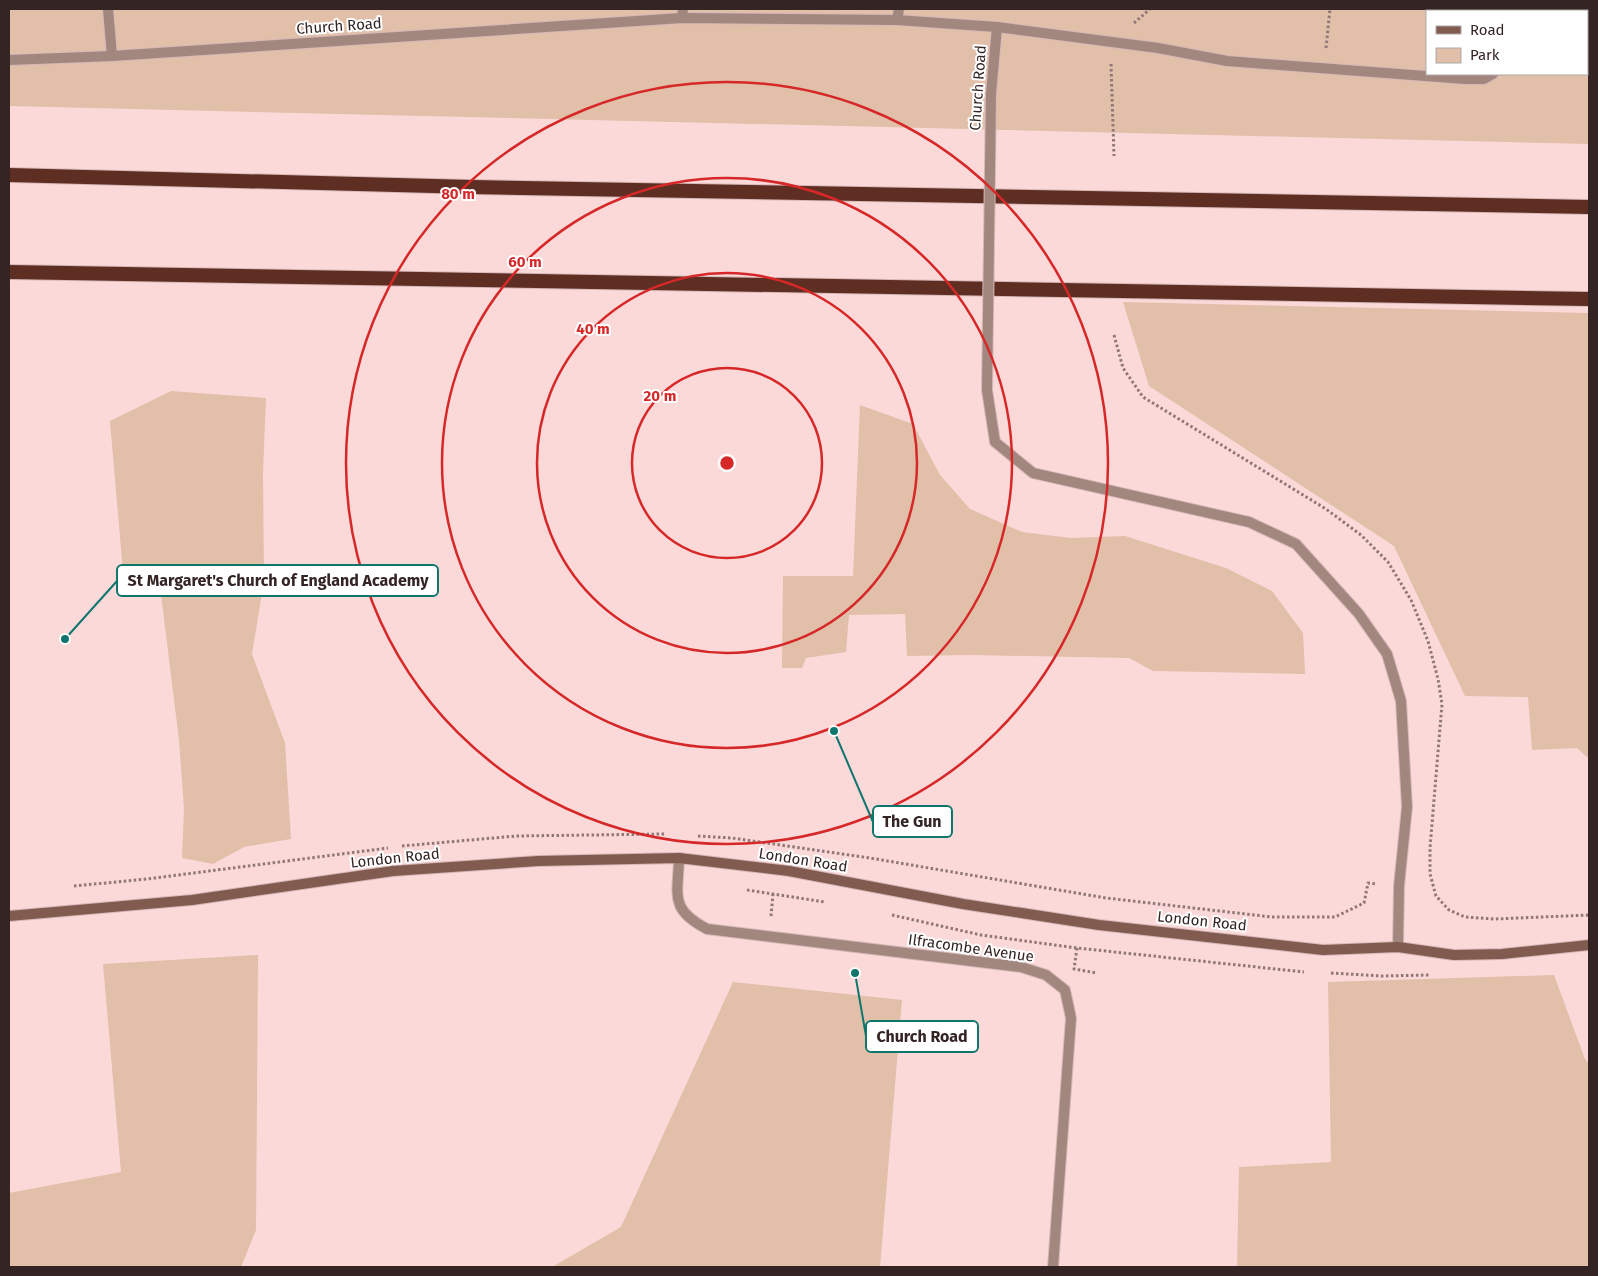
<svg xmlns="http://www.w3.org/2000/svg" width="1598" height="1276" font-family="'Fira Sans',sans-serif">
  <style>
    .green { fill: #e1bfa9; fill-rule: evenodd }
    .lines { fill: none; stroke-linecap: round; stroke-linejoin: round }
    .service-casing { stroke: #d7b8b8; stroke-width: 12 }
    .minor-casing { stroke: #d7b8b8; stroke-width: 12 }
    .secondary-casing { stroke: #d7b8b8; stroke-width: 12 }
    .trunk-casing { stroke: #d7b8b8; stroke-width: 16 }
    .path { stroke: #907777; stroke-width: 3; stroke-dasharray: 2.5 2.5; stroke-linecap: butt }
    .service { stroke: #a2877f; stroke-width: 10 }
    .minor { stroke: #a2877f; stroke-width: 10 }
    .secondary { stroke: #815b50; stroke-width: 10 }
    .trunk { stroke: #5e2e22; stroke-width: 14 }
    .minor-bridge-casing { stroke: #d7b8b8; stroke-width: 12; stroke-linecap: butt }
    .minor-bridge { stroke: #a2877f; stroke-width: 10 }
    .ring { fill: none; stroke: #d62828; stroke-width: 2.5 }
    .labels { text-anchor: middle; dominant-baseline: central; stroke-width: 4; stroke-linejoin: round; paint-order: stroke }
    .street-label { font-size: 15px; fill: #342424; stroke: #fff }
    .centre { fill: #d62828; stroke: #fff; stroke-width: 2.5 }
    .ring-label { font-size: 15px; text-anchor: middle; font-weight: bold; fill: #d62828; stroke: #fff; stroke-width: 4; stroke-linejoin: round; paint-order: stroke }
    .leader { fill: none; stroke: #0f766e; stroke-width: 2 }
    .callout-dot { fill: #0f766e; stroke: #fff; stroke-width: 2 }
    .callout { fill: #fff; stroke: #0f766e; stroke-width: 2 }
    .callout-label { font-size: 16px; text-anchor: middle; font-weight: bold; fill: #342424 }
  </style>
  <rect width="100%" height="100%" fill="#fbd9d9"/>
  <!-- green -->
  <g class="green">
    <path d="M9,9H1589V144L9,106ZM1427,11H1587V74H1427Z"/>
    <polygon points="1123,302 1589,313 1589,759 1577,748 1532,750 1528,697 1465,696 1394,546 1149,386"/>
    <polygon points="171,391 266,398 263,472 264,581 252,654 285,743 291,839 244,847 213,864 182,858 184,808 179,740 159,578 123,572 110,421"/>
    <polygon points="860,405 913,424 940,475 970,509 1022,532 1071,538 1125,536 1226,568 1272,591 1303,633 1305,674 1153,671 1129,658 971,655 907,656 905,614 849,615 846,652 806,658 802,668 782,668 783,576 853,576"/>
    <polygon points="258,955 256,1230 241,1267 9,1267 9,1193 121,1172 103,964"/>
    <polygon points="1554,975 1585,1059 1589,1064 1589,1267 1237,1267 1239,1167 1331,1162 1328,982"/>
    <polygon points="733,982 902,1000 880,1267 552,1267 621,1227"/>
  </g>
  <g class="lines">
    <defs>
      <g id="service">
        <polyline points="108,9 112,56"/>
        <polyline points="1515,9 1516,11"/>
        <polyline points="682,18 683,9"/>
        <polyline points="897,20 899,9"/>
        <polyline points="997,27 1158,48 1227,61 1465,79 1484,79 1493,74"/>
      </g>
      <g id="minor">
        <polyline points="9,60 112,56 682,18 897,20 997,27 991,94"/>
        <polyline points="987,390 995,442 1033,473 1249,522 1296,544 1359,614 1387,654 1401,701 1407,807 1399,886 1398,947"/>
        <path d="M679,858C678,896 669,909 707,929L1021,967L1046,975L1065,990L1071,1018L1053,1267"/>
      </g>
      <polyline id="secondary" points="9,916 192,900 393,871 538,861 679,858 789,871 963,904 1099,925 1323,950 1398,947 1454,955 1502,954 1589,945"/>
      <g id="trunk">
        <polyline points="9,175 472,187 1589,207"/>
        <polyline points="9,272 1589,299"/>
      </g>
    </defs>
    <!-- service casing -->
    <use href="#service" class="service-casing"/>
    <!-- minor casing -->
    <use href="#minor" class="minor-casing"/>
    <!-- secondary casing -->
    <use href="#secondary" class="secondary-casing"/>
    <!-- trunk casing -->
    <use href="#trunk" class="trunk-casing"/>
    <!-- path -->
    <g class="path">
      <polyline points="1134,23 1150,9"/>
      <polyline points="1326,48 1330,9"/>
      <polyline points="1111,64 1114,156"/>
      <polyline points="1114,335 1123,368 1143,397 1326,509 1361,535 1388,562 1411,600 1428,641 1438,679 1442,704 1430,848 1430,874 1436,896 1449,910 1465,917 1495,919 1589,915"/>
      <polyline points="698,836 732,838 870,858 1106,898 1272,917 1335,917 1364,903 1368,883 1377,884"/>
      <polyline points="402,846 516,836 665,834"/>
      <polyline points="74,886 147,879 388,848"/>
      <polyline points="747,890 825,902"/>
      <polyline points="892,915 981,935 1077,948 1304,972"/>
      <polyline points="771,916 773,894"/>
      <polyline points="1077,948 1074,969 1097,973"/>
      <polyline points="1331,973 1382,976 1429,975"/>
    </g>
    <!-- service -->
    <use href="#service" class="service"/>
    <!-- minor -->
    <use href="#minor" class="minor"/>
    <!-- secondary -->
    <use href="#secondary" class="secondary"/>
    <!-- trunk -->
    <use href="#trunk" class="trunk"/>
    <defs>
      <polyline id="minor-bridge" points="987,390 991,94"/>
    </defs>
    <!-- minor-bridge casing -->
    <use href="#minor-bridge" class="minor-bridge-casing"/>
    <!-- minor-bridge -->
    <use href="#minor-bridge" class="minor-bridge"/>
  </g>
  <!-- distance rings -->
  <g class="ring">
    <circle cx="727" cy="463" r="95"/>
    <circle cx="727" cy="463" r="190"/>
    <circle cx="727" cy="463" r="285"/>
    <circle cx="727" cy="463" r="381"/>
  </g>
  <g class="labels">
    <!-- street labels -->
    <g class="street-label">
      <text transform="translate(339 26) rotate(-4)">Church Road</text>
      <text transform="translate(978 88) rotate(-86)">Church Road</text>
      <text transform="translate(395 858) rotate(-6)">London Road</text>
      <text transform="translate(803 860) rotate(9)">London Road</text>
      <text transform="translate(1202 921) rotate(6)">London Road</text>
      <text transform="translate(971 948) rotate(8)">Ilfracombe Avenue</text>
    </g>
  </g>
  <circle cx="727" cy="463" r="8" class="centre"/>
  <g class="ring-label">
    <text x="458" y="199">80 m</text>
    <text x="525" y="267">60 m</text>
    <text x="593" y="334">40 m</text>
    <text x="660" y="401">20 m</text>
  </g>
  <!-- callouts -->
  <path class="leader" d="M65 639L117 581M834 731L873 822M855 973L866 1036"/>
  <g class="callout-dot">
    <circle cx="65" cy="639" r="5"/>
    <circle cx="834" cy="731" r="5"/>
    <circle cx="855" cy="973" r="5"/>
  </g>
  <g class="callout">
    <rect x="117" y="565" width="321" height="31" rx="5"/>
    <rect x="873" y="806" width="79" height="31" rx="5"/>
    <rect x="866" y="1021" width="112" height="31" rx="5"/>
  </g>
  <g class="callout-label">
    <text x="278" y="586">St Margaret's Church of England Academy</text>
    <text x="912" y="827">The Gun</text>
    <text x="922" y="1042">Church Road</text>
  </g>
  <!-- border -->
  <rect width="1598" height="1276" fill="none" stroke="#342424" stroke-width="20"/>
  <!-- legend -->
  <rect x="1426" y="10" width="162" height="65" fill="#ffffff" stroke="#aea7a7"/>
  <rect x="1436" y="26" width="25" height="8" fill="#815b50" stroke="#aea7a7"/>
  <text x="1470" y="35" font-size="15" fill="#342424">Road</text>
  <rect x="1436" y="48" width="25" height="15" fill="#e1bfa9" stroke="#aea7a7"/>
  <text x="1470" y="60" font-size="15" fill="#342424">Park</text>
</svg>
